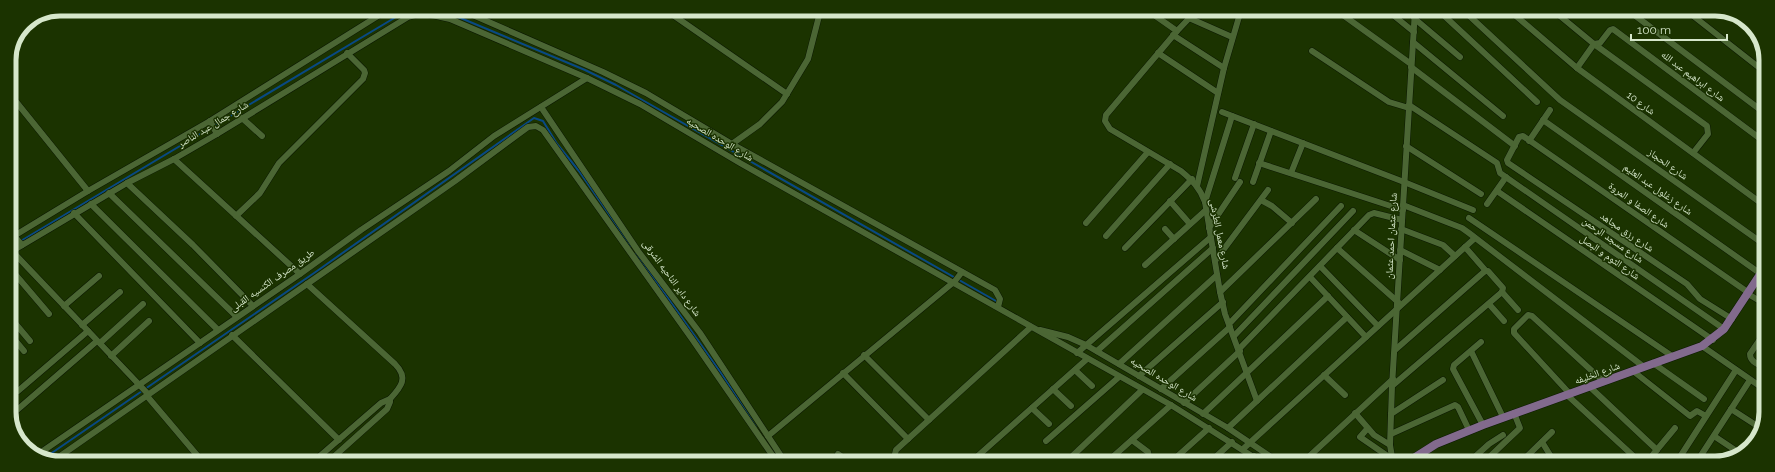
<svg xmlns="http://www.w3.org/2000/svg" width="1775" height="472" font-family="Raleway,'Noto Naskh Arabic',sans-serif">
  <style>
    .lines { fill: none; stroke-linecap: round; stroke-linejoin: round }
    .stream { stroke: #094984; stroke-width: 2 }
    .minor-casing { stroke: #0b1801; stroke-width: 7 }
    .major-casing { stroke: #0b1801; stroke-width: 9 }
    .minor { stroke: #4b6634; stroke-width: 6 }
    .major { stroke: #826a8d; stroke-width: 8 }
    .labels { text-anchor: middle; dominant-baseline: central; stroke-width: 3; stroke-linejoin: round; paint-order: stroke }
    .street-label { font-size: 10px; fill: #d6e7cb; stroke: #1b3300 }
    .rim { fill: none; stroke: #d6e7cb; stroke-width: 5 }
  </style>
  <rect width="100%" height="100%" fill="#1b3300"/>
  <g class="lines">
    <!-- stream -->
    <g class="stream">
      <polyline points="439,9 585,70 616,85 996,301"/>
      <polyline points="9,248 406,11 432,9"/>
      <polyline points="636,253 721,373 756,427"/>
      <polyline points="43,459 317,271 534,118 543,121 557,144 579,171 631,246"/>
    </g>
    <defs>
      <g id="minor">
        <polyline points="459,9 603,72 646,93 732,144 995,290 1000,299 998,307"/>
        <polyline points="1147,10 1177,31"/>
        <path d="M1197,10L1177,31L1106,115L1105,121L1110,129L1181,171C1192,180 1200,188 1205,202L1220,292L1225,314L1257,401"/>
        <polyline points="1336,10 1411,64"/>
        <polyline points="1387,10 1414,32"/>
        <polyline points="1406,10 1415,18"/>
        <polyline points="1438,10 1537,102"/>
        <polyline points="1463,10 1560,100 1765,245"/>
        <polyline points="1509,10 1577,68 1765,206"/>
        <polyline points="1554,11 1594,44 1707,126 1708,134 1693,153"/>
        <polyline points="1629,11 1766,114"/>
        <polyline points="1687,11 1766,73"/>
        <polyline points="673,15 787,94"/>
        <polyline points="1189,18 1232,37"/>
        <polyline points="1415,19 1460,57"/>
        <polyline points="1173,35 1224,68"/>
        <polyline points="1413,42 1503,116"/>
        <polyline points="1594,44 1600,43 1610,30 1613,29 1766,143"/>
        <polyline points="1312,51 1389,102 1409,108"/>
        <polyline points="1158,53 1218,93"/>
        <polyline points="1411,67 1515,146"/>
        <polyline points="1577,68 1594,44"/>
        <polyline points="9,93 88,191"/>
        <polyline points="1409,105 1497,163 1500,173 1724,329"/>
        <polyline points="541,107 638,251 700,333 785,462"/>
        <polyline points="1222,112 1404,182 1473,210"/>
        <polyline points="242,118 262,136"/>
        <polyline points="1543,120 1761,274"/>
        <polyline points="210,121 217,134"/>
        <polyline points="1529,141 1550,110"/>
        <polyline points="732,144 760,124 782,102 808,59 819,16"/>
        <polyline points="1406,146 1481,194"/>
        <polyline points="174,159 300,274"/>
        <polyline points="1259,163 1403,210"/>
        <polyline points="1291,173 1303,143"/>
        <polyline points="1235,178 1254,124"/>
        <polyline points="1253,182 1271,131"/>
        <polyline points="127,183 193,245 253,306"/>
        <polyline points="1197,186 1224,68 1241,10"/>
        <polyline points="1497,191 1713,340"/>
        <polyline points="109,193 237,317"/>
        <polyline points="1261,200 1272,206 1292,223"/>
        <polyline points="1170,201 1190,224"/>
        <polyline points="1205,202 1232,116"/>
        <polyline points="91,204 218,330"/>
        <polyline points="1487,204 1506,177"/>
        <polyline points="1403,205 1462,228 1469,233 1644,367"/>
        <polyline points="74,213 200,343"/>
        <polyline points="236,216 260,193 279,163 363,79 365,73 364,70 347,53"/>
        <polyline points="1469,218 1672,356"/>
        <polyline points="1086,223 1148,152"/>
        <polyline points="1209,228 1240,182"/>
        <polyline points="1165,229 1174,239"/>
        <polyline points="1401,229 1443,245 1455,256"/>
        <polyline points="9,230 22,245"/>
        <polyline points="1354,230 1400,260"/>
        <polyline points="14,236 88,191 210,121 389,9"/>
        <polyline points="1106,236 1170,164"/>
        <polyline points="1465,247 1486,271"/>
        <polyline points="1125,248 1192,179"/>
        <polyline points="1337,248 1398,302"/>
        <polyline points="1400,250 1440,270"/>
        <polyline points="12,251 148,394"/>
        <path d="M9,253L127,183L174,159L217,134L408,17C422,11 435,16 450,19L587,78L640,104L740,163L1171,405L1263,463"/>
        <polyline points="1215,261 1268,190"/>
        <polyline points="1145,265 1206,210"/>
        <polyline points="1320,266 1378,326"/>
        <polyline points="9,267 49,314"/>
        <polyline points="1310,277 1366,337"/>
        <path d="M307,284L395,364C409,378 401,387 390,399V402L387,409L328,462"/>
        <polyline points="1220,292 1316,199"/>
        <polyline points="1502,292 1518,310"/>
        <polyline points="1748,294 1765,304"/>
        <polyline points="1489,304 1504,321"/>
        <polyline points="64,306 99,276"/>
        <polyline points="9,316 30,341"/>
        <polyline points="1732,319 1700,299 1687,284 1508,163 1507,160 1519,137 1523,136 1749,293"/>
        <polyline points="1229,324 1341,206"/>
        <polyline points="82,325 120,292"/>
        <polyline points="1040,330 1068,337 1086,345 1228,428 1280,463"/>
        <polyline points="9,333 24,351"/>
        <polyline points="232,335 339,440"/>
        <polyline points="1234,336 1353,211"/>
        <polyline points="1481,342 1454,365 1453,369 1483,425"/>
        <polyline points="100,343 143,304"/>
        <polyline points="1702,346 1764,389"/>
        <polyline points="1239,349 1369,215 1374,213 1402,220"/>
        <polyline points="1395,350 1485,271 1488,271 1503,288 1502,292"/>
        <polyline points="1097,351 1213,248"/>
        <polyline points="1471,351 1503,417"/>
        <polyline points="1077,353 1211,237"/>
        <polyline points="864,355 929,420"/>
        <polyline points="111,356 149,321"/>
        <polyline points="1653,363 1704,399"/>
        <polyline points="1119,364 1217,275"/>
        <path d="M1765,368C1758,364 1750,362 1750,354L1765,332"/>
        <polyline points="1075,370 1092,386"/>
        <polyline points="1633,371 1690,416 1697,411 1706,416"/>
        <polyline points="843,373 908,439"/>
        <polyline points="1324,375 1345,395"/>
        <polyline points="1139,376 1223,302"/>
        <polyline points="1392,386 1502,292"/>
        <polyline points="1590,387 1657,450"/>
        <polyline points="1053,389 1071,406"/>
        <polyline points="1161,389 1230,327"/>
        <polyline points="18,391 88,331"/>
        <polyline points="1570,394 1514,333 1514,329 1528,315 1532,316 1604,382"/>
        <polyline points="1567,395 1641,463"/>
        <polyline points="147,396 202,461"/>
        <polyline points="1184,403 1240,351"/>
        <polyline points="1032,408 1049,424"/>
        <polyline points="1731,409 1762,429"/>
        <polyline points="17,410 97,341"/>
        <polyline points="1355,413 1374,435 1390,445"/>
        <polyline points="1203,414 1328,296"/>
        <polyline points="1391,414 1443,380"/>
        <polyline points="1228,428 1347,317"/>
        <polyline points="1367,429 1360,437 1392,459"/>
        <polyline points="1391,434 1455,405 1458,407 1469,430"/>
        <polyline points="768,436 955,281 962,272"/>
        <polyline points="1714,436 1741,454"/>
        <polyline points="1132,440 1148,452 1149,457 1144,462"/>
        <polyline points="1046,441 1119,377"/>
        <polyline points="1542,442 1555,463"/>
        <polyline points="1243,449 1475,238"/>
        <polyline points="838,454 849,462"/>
        <polyline points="37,455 300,274 361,230 449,171 494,136 587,78"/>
        <polyline points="53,461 455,181 528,127 536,126 543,130 692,339 777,462"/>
        <polyline points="313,462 381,403 390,399"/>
        <polyline points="893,462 896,450 908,439 1031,327"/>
        <polyline points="971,462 1087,359"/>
        <polyline points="1066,462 1142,390"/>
        <polyline points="1107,462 1171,405"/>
        <polyline points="1171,462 1209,428"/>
        <polyline points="1210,462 1232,442"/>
        <polyline points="1248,463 1254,456"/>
        <polyline points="1302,463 1393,379"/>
        <polyline points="1393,463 1390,445 1392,386 1415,10"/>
        <polyline points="1468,463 1489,444 1503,435"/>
        <polyline points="1483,463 1520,428 1514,413"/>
        <polyline points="1520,463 1552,432"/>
        <polyline points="1560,463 1568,459"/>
        <polyline points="1646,463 1675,428"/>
        <polyline points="1676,463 1736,370"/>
        <polyline points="1696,463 1750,380"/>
      </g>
      <polyline id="major" points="1406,463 1436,444 1483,425 1702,346 1724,329 1765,267"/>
    </defs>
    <!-- minor casing -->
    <use href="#minor" class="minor-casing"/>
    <!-- major casing -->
    <use href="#major" class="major-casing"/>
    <!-- minor -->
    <use href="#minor" class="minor"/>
    <!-- major -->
    <use href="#major" class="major"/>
  </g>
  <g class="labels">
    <!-- street labels -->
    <g class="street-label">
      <text transform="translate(1693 76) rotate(37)">شارع ابراهيم عبد الله</text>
      <text transform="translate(1641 103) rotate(36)">شارع 10</text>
      <text transform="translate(213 124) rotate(-31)">شارع جمال عبد الناصر</text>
      <text transform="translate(720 139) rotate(31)">شارع الوحده الصحيه</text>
      <text transform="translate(1668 164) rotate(35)">شارع الحجاز</text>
      <text transform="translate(1658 189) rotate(35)">شارع زغلول عبد العليم</text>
      <text transform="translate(1639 205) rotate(35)">شارع الصفا و المروة</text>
      <text transform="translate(1627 232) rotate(34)">شارع رزق مجاهد</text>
      <text transform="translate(1220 234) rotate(79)">شارع معمل الطرشى</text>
      <text transform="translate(1391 236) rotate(-87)">شارع عثمان احمد عثمان</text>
      <text transform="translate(1613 240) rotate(35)">شارع مسجد الرحمن</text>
      <text transform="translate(1610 257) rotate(35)">شارع الثوم و البصل</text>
      <text transform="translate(672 278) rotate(54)">شارع داير الناحيه الشرقى</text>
      <text transform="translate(272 280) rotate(-35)">طريق مصرف الكنسيه القبلى</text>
      <text transform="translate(1597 373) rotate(-20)">شارع الخليفه</text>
      <text transform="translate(1164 379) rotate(31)">شارع الوحده الصحيه</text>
    </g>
  </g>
  <!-- crop -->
  <path d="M0 0H1775V472H0ZM60 16H1715A44 44 0 0 1 1759 60V412A44 44 0 0 1 1715 456H60A44 44 0 0 1 16 412V60A44 44 0 0 1 60 16Z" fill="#1b3300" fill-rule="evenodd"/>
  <path class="rim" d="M60 16H1715A44 44 0 0 1 1759 60V412A44 44 0 0 1 1715 456H60A44 44 0 0 1 16 412V60A44 44 0 0 1 60 16Z"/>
  <!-- scale -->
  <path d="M1631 34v6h96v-6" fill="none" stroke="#d6e7cb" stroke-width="2"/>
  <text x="1637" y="34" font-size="12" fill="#d6e7cb" stroke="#1b3300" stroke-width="3" paint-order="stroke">100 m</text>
</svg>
